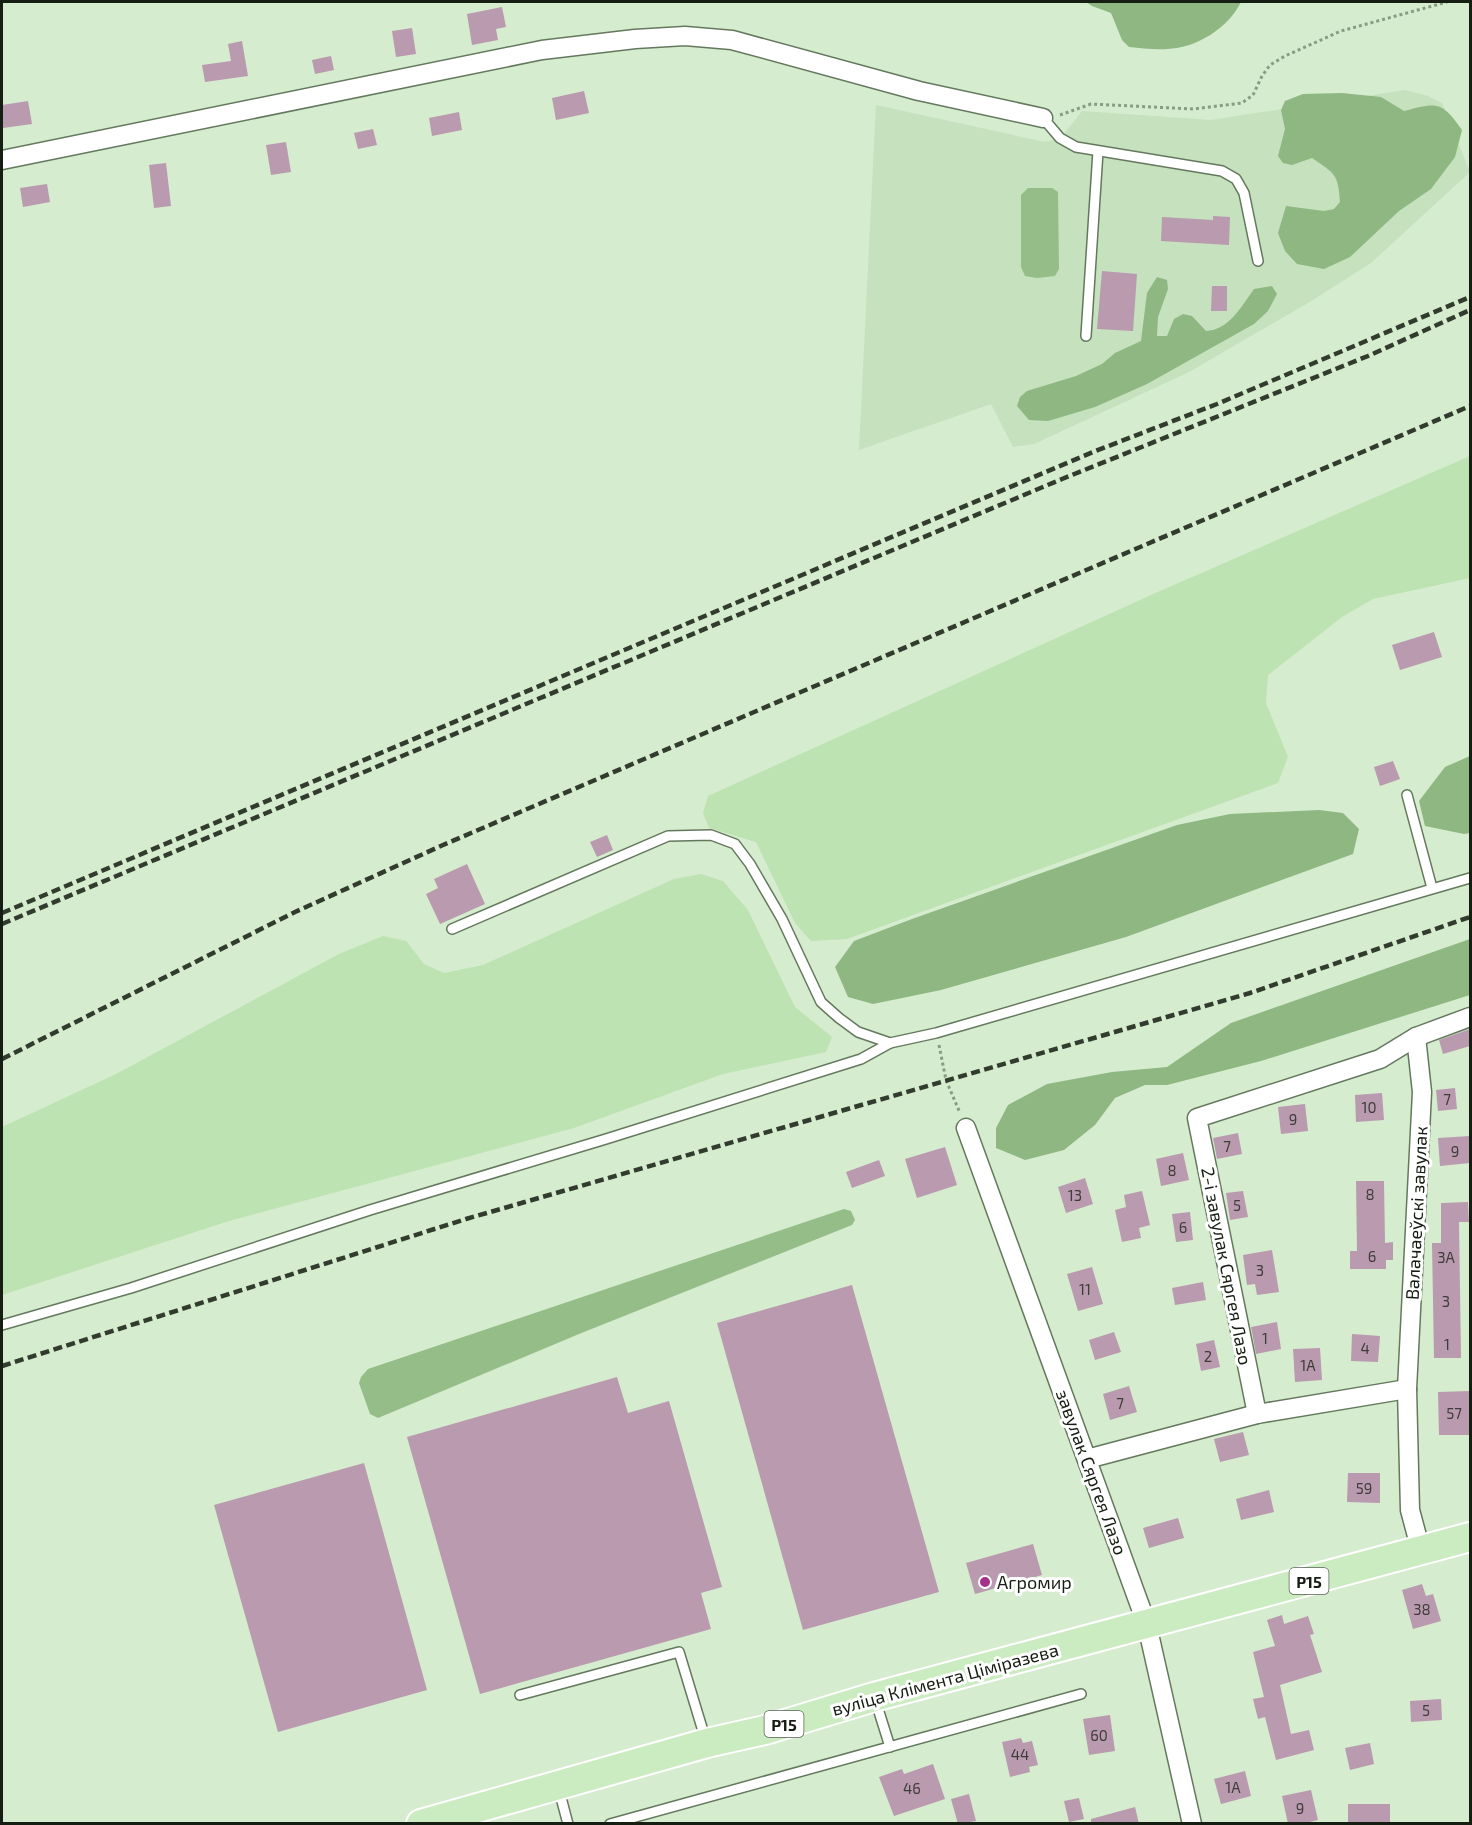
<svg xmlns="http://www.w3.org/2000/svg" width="1472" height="1825" font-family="'Exo 2',sans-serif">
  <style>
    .built { fill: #c5e1bd }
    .green { fill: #bee3b3 }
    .forest { fill: #8eb782 }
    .water { fill: #94bd87 }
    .building { fill: #b99aaf }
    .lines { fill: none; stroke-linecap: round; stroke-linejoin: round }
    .service-casing { stroke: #64785e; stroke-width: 12 }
    .minor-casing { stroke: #64785e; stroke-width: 21 }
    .primary-casing { stroke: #fff; stroke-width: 32 }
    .path { stroke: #8a9b84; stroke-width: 3; stroke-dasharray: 3 3; stroke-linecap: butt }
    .service { stroke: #fff; stroke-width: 9 }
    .minor { stroke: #fff; stroke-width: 18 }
    .primary { stroke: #cbecc1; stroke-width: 28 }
    .rail { stroke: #323c2e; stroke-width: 4.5; stroke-dasharray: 9 4.5; stroke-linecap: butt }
    .poi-dot { fill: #a4308a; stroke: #fff; stroke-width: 2 }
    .labels { text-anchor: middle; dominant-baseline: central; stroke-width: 6; stroke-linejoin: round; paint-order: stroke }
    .number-label { font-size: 15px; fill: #3f3d3a }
    .shield { fill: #fff; stroke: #5c625a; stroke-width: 1.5 }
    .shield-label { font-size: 16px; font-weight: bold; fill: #161e13 }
    .street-label { font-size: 18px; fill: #161e13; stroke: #fff }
    .poi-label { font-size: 18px; fill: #161e13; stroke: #fff; text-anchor: start }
  </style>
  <rect width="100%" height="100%" fill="#d5ecce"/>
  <!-- built -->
  <polygon class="built" points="1405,90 1428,96 1442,103 1470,172 1371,263 1308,303 1189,372 1034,444 1013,447 991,404 859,450 876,105 1045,142 1061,138 1082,111 1211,120"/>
  <!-- green -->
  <g class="green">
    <polygon points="1470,456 1470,578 1373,599 1342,617 1268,675 1266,703 1288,757 1278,783 847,939 811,941 795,923 756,842 709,828 703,813 708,796 1160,591"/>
    <polygon points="701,874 723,881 748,910 795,1007 832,1037 826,1052 723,1074 574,1128 229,1221 2,1295 2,1127 116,1074 339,954 383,936 406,941 424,964 444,973 483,965 674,879"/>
  </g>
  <!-- forest -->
  <g class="forest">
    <path d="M1086,2H1241C1228,28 1197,48 1167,49C1155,50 1141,48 1129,47L1122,40L1111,13L1092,6Z"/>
    <path d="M1342,93L1381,97L1404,111C1437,102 1442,101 1462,130L1455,157L1431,189L1399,211L1350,257L1324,269L1297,264L1285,251L1278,233L1286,206L1324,211L1334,209L1340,202C1338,173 1335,174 1312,158L1292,165L1283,163L1278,156L1285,129L1281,110L1285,101L1303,94Z"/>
    <path d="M1157,277L1167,280L1168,289L1158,317L1157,336H1167L1174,319L1183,314L1192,316L1206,331C1229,330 1241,307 1254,289L1272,286L1277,294L1268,311L1254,324L1147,384L1095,407L1048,421L1029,420L1017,406L1020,397L1027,391L1076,376L1102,364L1115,353L1141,341L1147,293Z"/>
    <polygon points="1470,756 1470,833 1464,834 1425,826 1419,801 1445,767"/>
    <polygon points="1319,810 1343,813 1359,829 1353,854 1126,937 941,990 873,1004 848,997 835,967 854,941 912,919 1177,825 1230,814"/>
    <polygon points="1470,939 1470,995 1261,1061 1167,1085 1145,1085 1115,1098 1095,1125 1064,1150 1025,1160 996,1148 996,1128 1008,1105 1047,1084 1112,1072 1167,1067 1231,1023"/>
  </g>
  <!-- water -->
  <g class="water">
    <polygon points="1028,188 1052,188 1058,192 1059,269 1055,276 1037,278 1025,276 1021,267 1021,195"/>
    <polygon points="844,1209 851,1211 855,1220 852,1225 579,1334 378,1418 370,1414 359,1383 361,1377 368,1369"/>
  </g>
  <!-- building -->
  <g class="building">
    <polygon points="502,7 506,27 496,29 498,40 472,45 467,14"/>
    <polygon points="412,28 416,54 396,57 392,31"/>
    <polygon points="242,41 248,76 205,82 202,65 231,61 228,44"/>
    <polygon points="331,56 334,70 315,74 312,60"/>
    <polygon points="584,91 589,113 556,120 552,98"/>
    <polygon points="28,101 32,124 3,128 2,105"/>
    <polygon points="459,112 462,130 432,136 429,118"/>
    <polygon points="373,129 377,145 358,149 354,133"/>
    <polygon points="286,142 291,172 271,175 266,145"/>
    <polygon points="166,163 171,206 154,208 149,165"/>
    <polygon points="47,184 50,202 23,207 20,188"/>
    <polygon points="1213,216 1230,217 1229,245 1161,241 1162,217 1213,220"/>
    <polygon points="1102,271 1137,274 1133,331 1097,329"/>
    <polygon points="1212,286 1227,286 1227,311 1211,311"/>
    <polygon points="1434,632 1442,657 1400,670 1392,645"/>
    <polygon points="1393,761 1400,779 1380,786 1374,767"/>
    <polygon points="607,835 613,850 597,857 590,842"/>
    <polygon points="467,864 485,904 440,924 426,894 438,888 434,879"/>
    <polygon points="1470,1029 1470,1046 1443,1054 1439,1040"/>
    <polygon points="1455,1088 1457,1109 1438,1111 1436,1090"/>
    <polygon points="1382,1093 1384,1120 1356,1122 1355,1095"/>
    <polygon points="1305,1104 1308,1131 1281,1134 1278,1107"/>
    <polygon points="1238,1133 1242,1154 1217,1159 1213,1138"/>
    <polygon points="1470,1136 1470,1163 1440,1166 1438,1138"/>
    <polygon points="945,1147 957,1185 917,1198 905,1159"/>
    <polygon points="1183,1153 1189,1180 1161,1186 1156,1159"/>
    <polygon points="879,1160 885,1176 852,1188 846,1172"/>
    <polygon points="1085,1178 1093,1204 1066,1213 1058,1187"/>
    <polygon points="1356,1181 1384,1181 1385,1243 1393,1242 1393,1260 1386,1260 1386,1269 1350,1269 1350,1251 1357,1251"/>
    <polygon points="1142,1191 1150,1225 1139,1228 1141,1238 1122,1242 1115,1210 1126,1207 1124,1195"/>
    <polygon points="1243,1191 1248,1217 1230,1220 1226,1193"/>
    <polygon points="1468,1202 1469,1222 1459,1222 1461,1358 1434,1358 1432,1243 1441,1243 1441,1203"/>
    <polygon points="1190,1212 1193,1240 1176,1242 1172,1214"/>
    <polygon points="1272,1250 1279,1292 1257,1295 1255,1284 1247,1285 1243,1255"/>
    <polygon points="1092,1267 1103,1304 1078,1311 1067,1274"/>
    <polygon points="1203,1282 1206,1300 1175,1305 1172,1288"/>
    <polygon points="852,1285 939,1592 803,1630 717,1323"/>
    <polygon points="1277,1322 1281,1349 1256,1354 1251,1327"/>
    <polygon points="1114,1332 1121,1352 1095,1360 1089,1340"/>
    <polygon points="1352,1334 1380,1336 1378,1362 1351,1361"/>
    <polygon points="1214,1340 1220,1367 1201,1371 1196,1344"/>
    <polygon points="1320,1348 1322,1380 1295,1382 1293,1349"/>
    <polygon points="617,1377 628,1413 669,1401 722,1587 701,1593 711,1629 480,1694 407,1437"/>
    <polygon points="1129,1386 1137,1412 1110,1420 1103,1394"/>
    <polygon points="1470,1391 1470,1435 1439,1435 1438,1392"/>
    <polygon points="1243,1432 1249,1455 1220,1462 1214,1439"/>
    <polygon points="364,1463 427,1690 278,1732 214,1505"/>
    <polygon points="1348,1473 1380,1473 1380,1503 1347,1502"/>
    <polygon points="1269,1490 1274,1512 1241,1520 1236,1499"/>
    <polygon points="1178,1518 1184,1538 1149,1548 1143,1528"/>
    <polygon points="1033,1544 1042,1575 975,1594 966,1563"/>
    <polygon points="1422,1584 1426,1596 1433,1594 1441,1621 1413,1629 1402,1590"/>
    <polygon points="1282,1615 1284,1624 1308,1616 1314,1634 1310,1635 1322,1672 1280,1685 1291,1734 1309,1730 1314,1750 1276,1760 1265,1717 1258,1719 1253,1699 1264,1697 1253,1652 1275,1646 1267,1620"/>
    <polygon points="1441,1699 1442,1720 1411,1722 1410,1701"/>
    <polygon points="1110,1715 1115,1751 1089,1755 1083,1719"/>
    <polygon points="1021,1738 1023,1743 1032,1741 1038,1765 1029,1767 1030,1772 1010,1777 1002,1742"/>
    <polygon points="1370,1743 1374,1764 1350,1770 1345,1748"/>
    <polygon points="933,1764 945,1799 894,1816 879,1777 902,1769 904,1774"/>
    <polygon points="1245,1771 1251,1796 1221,1804 1214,1779"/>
    <polygon points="1311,1790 1318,1820 1301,1824 1288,1824 1282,1796"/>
    <polygon points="969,1794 976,1821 958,1824 951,1799"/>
    <polygon points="1079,1798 1084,1819 1069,1822 1064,1801"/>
    <rect x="1348" y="1804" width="42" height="20"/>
    <polygon points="1135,1807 1139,1824 1091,1824 1091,1819"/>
  </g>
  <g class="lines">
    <defs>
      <g id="service">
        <polyline points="1043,118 1060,138 1076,147 1222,171 1236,179 1244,193 1258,261"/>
        <polyline points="1086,336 1098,151"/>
        <polyline points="1407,795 1432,888"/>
        <polyline points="452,929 668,836 711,835 735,844 750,864 782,919 821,1002 839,1018 858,1032 890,1043 936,1033 1470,878"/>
        <polyline points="2,1325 131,1288 370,1210 606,1139 861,1059 890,1043"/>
        <polyline points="520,1695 679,1652 706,1741"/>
        <polyline points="875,1699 890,1747"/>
        <polyline points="559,1790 568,1824"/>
        <polyline points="610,1824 1081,1694"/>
      </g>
      <g id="minor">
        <polyline points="2,160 542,50 635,39 685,36 732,40 919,91 1043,118"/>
        <polyline points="1416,1037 1422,1092 1407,1389 1410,1510 1421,1551"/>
        <polyline points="966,1128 1147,1625 1192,1824"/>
        <polyline points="1257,1414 1197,1118 1380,1059 1416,1037 1470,1017"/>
        <polyline points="1087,1459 1257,1414 1407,1389"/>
      </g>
      <polyline id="primary" points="421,1824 707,1743 765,1730 874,1697 1470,1537"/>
    </defs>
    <!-- service casing -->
    <use href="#service" class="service-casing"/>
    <!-- minor casing -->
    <use href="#minor" class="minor-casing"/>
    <!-- primary casing -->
    <use href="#primary" class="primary-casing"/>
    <!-- path -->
    <g class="path">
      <polyline points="1060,115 1091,104 1193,109 1242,103 1253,95 1262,76 1270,65 1285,56 1341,31 1447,2"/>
      <polyline points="939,1045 946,1080 960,1113"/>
    </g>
    <!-- service -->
    <use href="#service" class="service"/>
    <!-- minor -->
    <use href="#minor" class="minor"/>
    <!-- primary -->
    <use href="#primary" class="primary"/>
    <!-- rail -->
    <g class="rail">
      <polyline points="2,913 1093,452 1217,404 1470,297"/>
      <polyline points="2,924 1062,479 1368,356 1470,310"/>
      <polyline points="2,1059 295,912 443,845 1470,406"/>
      <polyline points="2,1366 466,1219 1250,993 1470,917"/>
    </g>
  </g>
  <!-- markers -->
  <circle class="poi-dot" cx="985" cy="1582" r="6"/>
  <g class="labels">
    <!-- number labels -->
    <g class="number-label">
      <text x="1447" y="1099">7</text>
      <text x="1369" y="1107">10</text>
      <text x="1293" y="1119">9</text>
      <text x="1227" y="1146">7</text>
      <text x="1455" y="1151">9</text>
      <text x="1172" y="1170">8</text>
      <text x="1370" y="1194">8</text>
      <text x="1075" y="1195">13</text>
      <text x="1237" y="1205">5</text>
      <text x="1183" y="1227">6</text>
      <text x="1372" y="1256">6</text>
      <text x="1446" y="1257">3А</text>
      <text x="1260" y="1270">3</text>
      <text x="1085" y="1289">11</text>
      <text x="1446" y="1301">3</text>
      <text x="1265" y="1338">1</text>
      <text x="1447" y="1344">1</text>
      <text x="1365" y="1348">4</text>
      <text x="1208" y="1356">2</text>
      <text x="1308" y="1365">1А</text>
      <text x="1120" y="1403">7</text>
      <text x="1454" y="1413">57</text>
      <text x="1364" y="1488">59</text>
      <text x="1422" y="1609">38</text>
      <text x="1426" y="1710">5</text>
      <text x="1099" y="1735">60</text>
      <text x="1020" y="1754">44</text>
      <text x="1233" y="1787">1А</text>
      <text x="912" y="1788">46</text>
      <text x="1300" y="1808">9</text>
    </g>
    <!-- shield labels -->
    <g class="shield">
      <rect x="1289.5" y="1568" width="39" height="26" rx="4.5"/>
      <rect x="764.5" y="1711" width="39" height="26" rx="4.5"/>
    </g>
    <g class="shield-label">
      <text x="1309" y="1581">Р15</text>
      <text x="784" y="1724">Р15</text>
    </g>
    <!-- street labels -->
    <g class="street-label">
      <text transform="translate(1416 1213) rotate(-87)">Валачаеўскі завулак</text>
      <text transform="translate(1227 1266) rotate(79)">2-і завулак Сяргея Лазо</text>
      <text transform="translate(1092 1472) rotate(70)">завулак Сяргея Лазо</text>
      <text transform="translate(945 1679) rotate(-15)">вуліца Клімента Ціміразева</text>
    </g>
    <!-- poi labels -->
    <g class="poi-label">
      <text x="997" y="1582">Агромир</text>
    </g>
  </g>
  <!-- border -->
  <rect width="1472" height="1825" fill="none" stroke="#161e13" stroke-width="6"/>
</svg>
